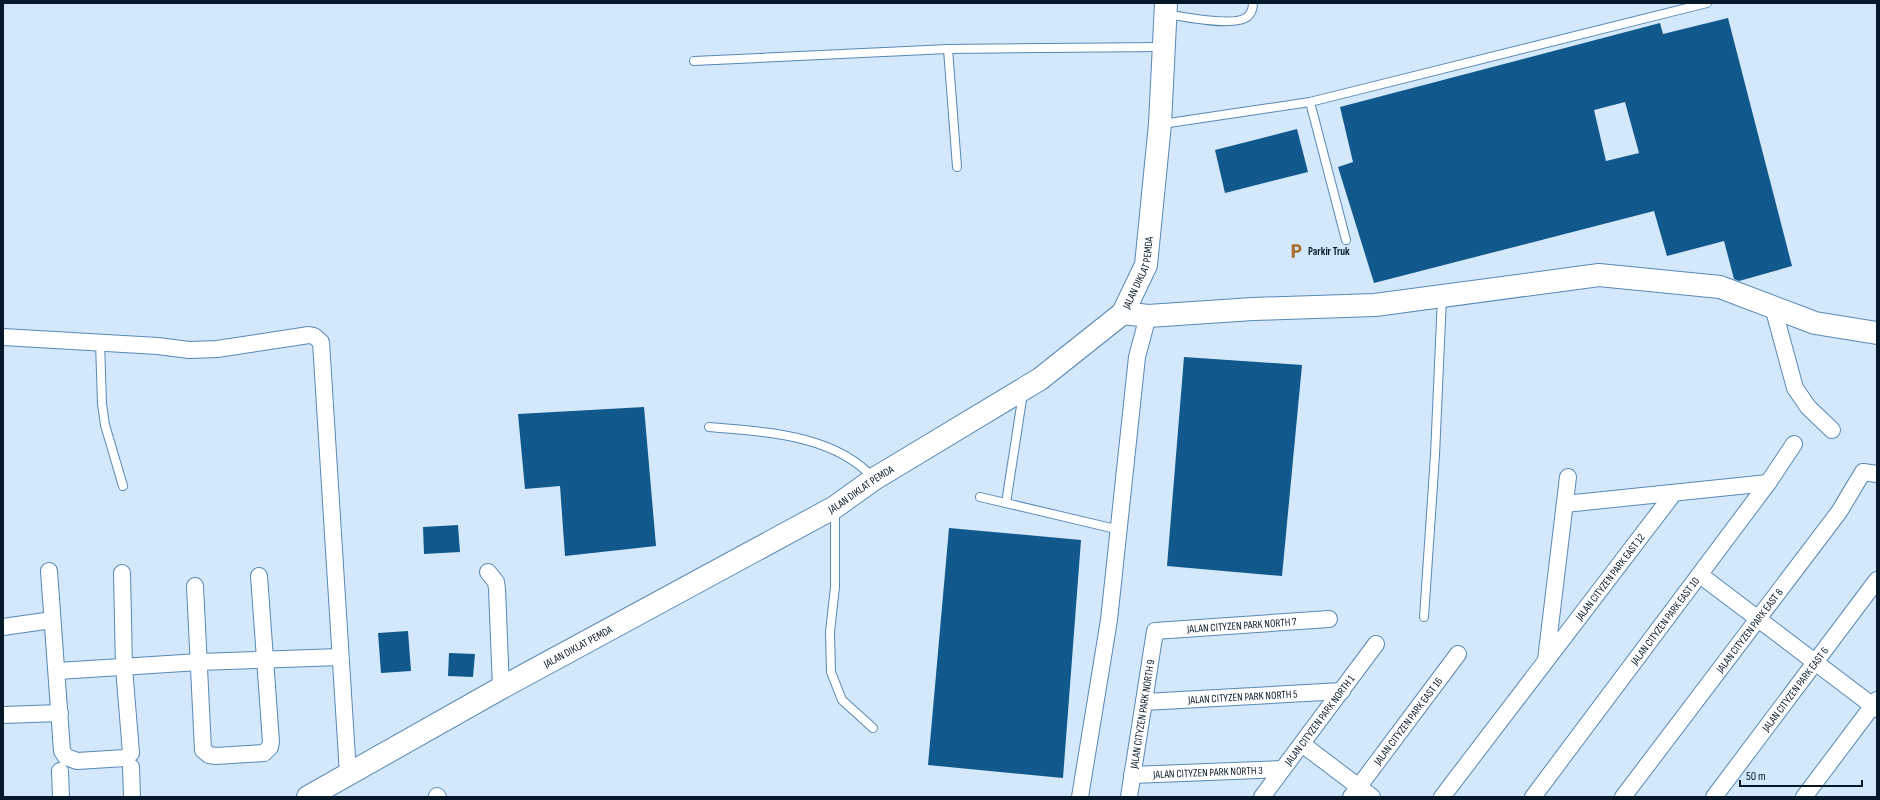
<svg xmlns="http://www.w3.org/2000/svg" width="1880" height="800" font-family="'Sofia Sans Condensed',sans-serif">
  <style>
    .building { fill: #11598c; fill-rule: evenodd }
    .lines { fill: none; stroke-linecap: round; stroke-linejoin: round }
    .lane-casing { stroke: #5789b5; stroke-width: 10 }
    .street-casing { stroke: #5789b5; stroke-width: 18 }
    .secondary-casing { stroke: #5789b5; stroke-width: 24 }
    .lane { stroke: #fff; stroke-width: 8 }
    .street { stroke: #fff; stroke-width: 16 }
    .secondary { stroke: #fff; stroke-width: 22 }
    .labels { text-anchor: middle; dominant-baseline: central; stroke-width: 4; stroke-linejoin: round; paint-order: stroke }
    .poi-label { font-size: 11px; font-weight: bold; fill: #05192a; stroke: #d3e8fb; text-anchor: start }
    .street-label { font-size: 11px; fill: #05192a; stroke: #d3e8fb }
  </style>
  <rect width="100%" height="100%" fill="#d3e8fb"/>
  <!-- building -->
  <g class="building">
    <path d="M1728,18L1792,266L1739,281L1734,279L1724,241L1667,256L1654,211L1374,283L1338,167L1353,162L1340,107L1660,23L1663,34ZM1625,102L1639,153L1606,161L1594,110Z"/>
    <polygon points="1297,129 1308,172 1225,193 1215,150"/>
    <polygon points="1184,357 1302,365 1282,576 1167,566"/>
    <polygon points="644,407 656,546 565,556 560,486 525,489 518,414"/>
    <polygon points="458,525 460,552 424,554 423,527"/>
    <polygon points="949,528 1081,540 1063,778 928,765"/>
    <polygon points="408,631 411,671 381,673 378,633"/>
    <polygon points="449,653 475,654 473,677 448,676"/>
  </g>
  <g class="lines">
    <defs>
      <g id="lane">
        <path d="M1167,14C1183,17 1235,27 1247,17C1252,13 1253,9 1253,3"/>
        <polyline points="948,49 957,167"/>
        <polyline points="694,61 948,49 1163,47"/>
        <polyline points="1310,102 1346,240"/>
        <polyline points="1162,124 1310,102 1707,3"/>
        <polyline points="100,342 102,404 105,425 123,486"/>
        <path d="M709,427C764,432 835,434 874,479"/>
        <polyline points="980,497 1120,530"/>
        <polyline points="1006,503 1023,393"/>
        <polyline points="835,509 835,587 830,632 831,672 842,700 873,728"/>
        <polyline points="1424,617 1435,455 1442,297"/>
      </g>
      <g id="street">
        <polyline points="1773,307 1795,388 1808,407 1832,430"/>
        <polyline points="3,337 158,346 189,350 217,349 309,335 314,336 321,342 348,774"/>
        <polyline points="1565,504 1768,483"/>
        <polyline points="49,571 62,751 66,757 77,761 125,758 131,753 124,668 122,573"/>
        <polyline points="488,572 496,582 497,589 501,688"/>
        <polyline points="1700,575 1877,709"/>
        <polyline points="195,586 203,750 209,755 216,756 264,753 270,747 271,742 259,576"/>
        <polyline points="3,627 52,620"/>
        <polyline points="1546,660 1568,477"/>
        <polyline points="58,671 199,662 340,657"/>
        <path id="s1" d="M1144,702L1342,691"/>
        <polyline points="3,715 60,713"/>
        <polyline points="1302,744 1372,797"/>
        <polyline points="131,767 132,797"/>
        <polyline points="60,771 61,797"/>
        <path id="s2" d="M1132,775L1283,769"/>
        <polyline points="437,796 438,797"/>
        <polyline points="1080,797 1109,620 1137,357 1148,316"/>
        <path id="s3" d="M1129,797L1155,631L1329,619"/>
        <path id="s4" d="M1262,797L1376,644"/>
        <path id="s5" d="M1351,797L1458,654"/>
        <path id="s6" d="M1442,797L1674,493"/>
        <path id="s7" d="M1533,797L1768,483L1794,444"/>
        <path id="s8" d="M1623,797L1839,512L1863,472L1877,474"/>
        <path id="s9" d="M1714,797L1877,580"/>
        <polyline points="1804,797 1877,700"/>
      </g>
      <g id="secondary">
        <polyline points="1123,313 1148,316 1253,309 1375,305 1599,275 1720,287 1815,323 1877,333"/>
        <path id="s10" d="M308,797L501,688L835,507L874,479L1040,379L1123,313L1146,265L1160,124L1166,3"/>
      </g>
    </defs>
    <!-- lane casing -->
    <use href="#lane" class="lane-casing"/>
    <!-- street casing -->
    <use href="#street" class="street-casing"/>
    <!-- secondary casing -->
    <use href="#secondary" class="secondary-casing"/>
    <!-- lane -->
    <use href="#lane" class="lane"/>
    <!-- street -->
    <use href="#street" class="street"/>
    <!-- secondary -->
    <use href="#secondary" class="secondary"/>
  </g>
  <!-- icons -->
  <defs>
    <symbol id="parking-bare" viewBox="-9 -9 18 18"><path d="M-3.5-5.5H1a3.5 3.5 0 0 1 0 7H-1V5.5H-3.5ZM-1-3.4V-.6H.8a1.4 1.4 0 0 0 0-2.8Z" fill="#a86e2d" stroke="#d3e8fb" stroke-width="2.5" paint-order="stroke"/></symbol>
  </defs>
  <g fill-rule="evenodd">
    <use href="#parking-bare" x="1285" y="240" width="22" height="22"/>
  </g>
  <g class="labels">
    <!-- poi labels -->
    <g class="poi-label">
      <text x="1308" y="251">Parkir Truk</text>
    </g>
    <!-- street labels -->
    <g class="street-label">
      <text stroke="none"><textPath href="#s10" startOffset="993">JALAN DIKLAT PEMDA</textPath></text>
      <text stroke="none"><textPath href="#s10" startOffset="633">JALAN DIKLAT PEMDA</textPath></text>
      <text stroke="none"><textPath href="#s6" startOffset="277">JALAN CITYZEN PARK EAST 12</textPath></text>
      <text stroke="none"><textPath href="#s7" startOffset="220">JALAN CITYZEN PARK EAST 10</textPath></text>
      <text stroke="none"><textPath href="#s3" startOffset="255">JALAN CITYZEN PARK NORTH 7</textPath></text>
      <text stroke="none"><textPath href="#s8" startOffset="209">JALAN CITYZEN PARK EAST 8</textPath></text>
      <text stroke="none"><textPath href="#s10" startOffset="309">JALAN DIKLAT PEMDA</textPath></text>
      <text stroke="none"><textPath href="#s9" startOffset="135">JALAN CITYZEN PARK EAST 6</textPath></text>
      <text stroke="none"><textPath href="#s1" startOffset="99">JALAN CITYZEN PARK NORTH 5</textPath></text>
      <text stroke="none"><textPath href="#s3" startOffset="84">JALAN CITYZEN PARK NORTH 9</textPath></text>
      <text stroke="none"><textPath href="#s4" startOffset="96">JALAN CITYZEN PARK NORTH 1</textPath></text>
      <text stroke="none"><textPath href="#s5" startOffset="95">JALAN CITYZEN PARK EAST 16</textPath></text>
      <text stroke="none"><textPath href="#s2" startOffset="76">JALAN CITYZEN PARK NORTH 3</textPath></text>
    </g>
  </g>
  <!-- border -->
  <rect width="1880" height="800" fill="none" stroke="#05192a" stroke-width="8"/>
  <!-- scale -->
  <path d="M1740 780v6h122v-6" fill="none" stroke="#05192a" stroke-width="2"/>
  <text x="1746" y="780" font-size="12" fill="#05192a" stroke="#d3e8fb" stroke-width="3" paint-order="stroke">50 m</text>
</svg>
